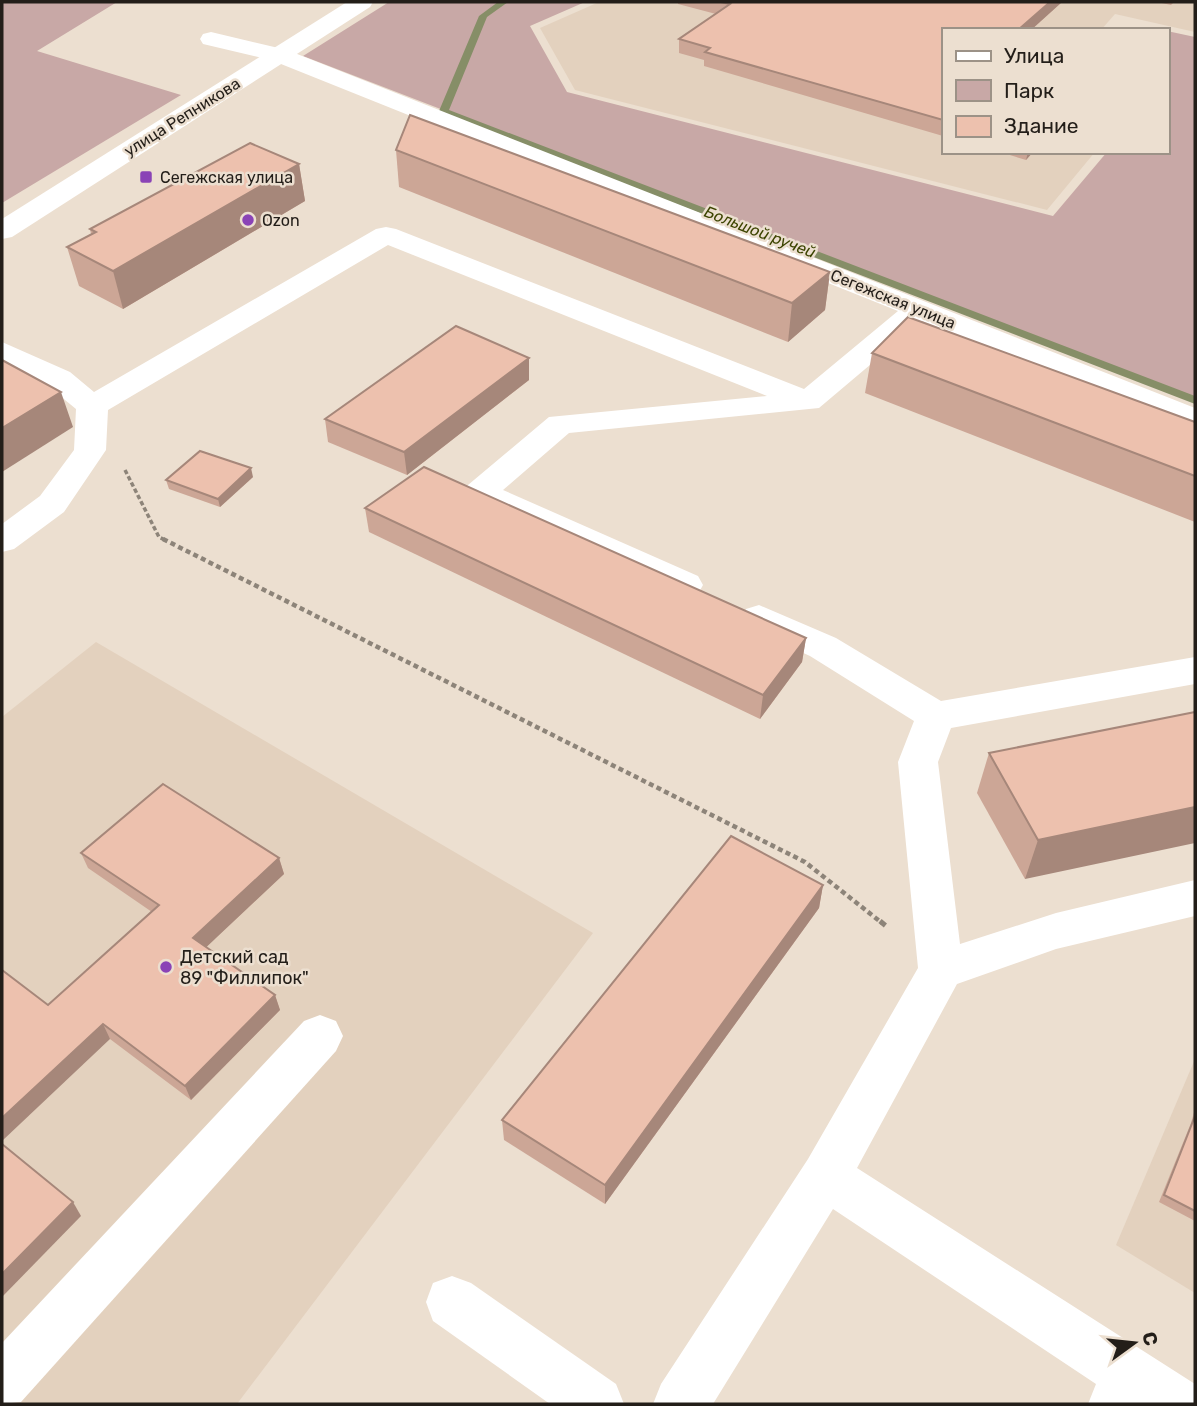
<svg xmlns="http://www.w3.org/2000/svg" width="1197" height="1406" font-family="Rubik,sans-serif">
  <style>
    .built { fill: #e3d1be }
    .green { fill: #c8a8a6 }
    .lines { fill: none; stroke-linecap: round; stroke-linejoin: round }
    .stream { fill: #868e67; fill-rule: evenodd }
    .path-far2 { stroke: #8d8479; stroke-width: 3.5; stroke-dasharray: 4.5 2.5; stroke-linecap: butt }
    .path-far1 { stroke: #8d8479; stroke-width: 4.5; stroke-dasharray: 5 3.5; stroke-linecap: butt }
    .path { stroke: #8d8479; stroke-width: 5; stroke-dasharray: 7 4.5; stroke-linecap: butt }
    .minor { fill: #fff; fill-rule: evenodd }
    .major { fill: #fff; fill-rule: evenodd }
    .wall { fill: #cca696 }
    .shaded-wall { fill: #a6877a }
    .building { fill: #edc1ae; stroke: #a6877a; stroke-width: 2 }
    .poi-dot { fill: #8a43b6; stroke: #ecdfd0; stroke-width: 2.5 }
    .labels { text-anchor: middle; dominant-baseline: central; stroke-width: 5; stroke-linejoin: round; paint-order: stroke }
    .far-street-label { font-size: 16px; fill: #231e19; stroke: #ecdfd0 }
    .far-poi-label { font-size: 16px; fill: #231e19; stroke: #ecdfd0; text-anchor: start }
    .far-water-label { font-size: 16px; font-style: italic; fill: #3c4400; stroke: #ecdfd0 }
    .poi-label { font-size: 18px; fill: #231e19; stroke: #ecdfd0; text-anchor: start }
  </style>
  <rect width="100%" height="100%" fill="#ecdfd0"/>
  <!-- built -->
  <g class="built">
    <polygon points="599,2 1195,2 1195,32 1115,14 1101,30 943,30 943,152 1095,152 1047,210 575,90 540,28"/>
    <polygon points="96,642 593,933 237,1404 2,1404 2,717"/>
    <polygon points="1195,1059 1195,1293 1116,1245"/>
  </g>
  <!-- green -->
  <g class="green">
    <polygon points="2,2 117,2 37,51 181,95 2,203"/>
    <polygon points="389,2 585,2 530,26 567,92 1053,216 1107,152 1167,152 1167,31 1195,37 1195,400 303,56"/>
  </g>
  <g class="lines">
    <!-- stream -->
    <polygon class="stream" points="498,2 508,2 487,17 449,110 1195,396 1195,404 440,113 439,111 479,16"/>
    <!-- path-far2 -->
    <polyline class="path-far2" points="125,470 159,537 167,541"/>
    <!-- path-far1 -->
    <polyline class="path-far1" points="163,539 805,862 882,923"/>
    <!-- path -->
    <polyline class="path" points="880,921 886,926"/>
    <!-- minor -->
    <g class="minor">
      <polygon points="211,32 287,50 1195,408 1195,428 922,321 819,408 569,433 503,490 698,576 703,585 698,594 685,597 468,499 463,492 468,485 549,417 767,396 388,245 108,410 106,450 64,512 14,549 2,552 2,524 40,496 74,450 76,409 48,386 2,363 2,342 70,372 94,392 376,229 386,227 396,229 804,389 898,311 271,60 203,44 200,39 203,34"/>
      <polygon points="759,605 836,638 941,701 1195,657 1195,684 951,728 938,762 960,944 1056,913 1195,880 1195,916 1056,949 957,984 857,1168 1195,1384 1195,1404 1088,1404 1096,1384 833,1209 713,1404 653,1404 661,1384 808,1159 918,968 898,762 914,721 810,656 746,627 741,618 746,609"/>
      <polygon points="320,1015 336,1021 343,1036 336,1051 21,1402 2,1404 2,1343 304,1021"/>
      <polygon points="452,1276 471,1283 616,1384 624,1404 550,1404 433,1321 426,1302 433,1283"/>
    </g>
    <!-- major -->
    <polygon class="major" points="347,2 373,2 370,7 12,237 2,239 2,219"/>
  </g>
  <!-- wall -->
  <g class="wall">
    <polygon points="678,2 1062,2 1031,30 943,30 943,136 704,66 704,60 679,53 679,39 716,14 678,4"/>
    <polygon points="1157,2 1174,2 1171,5"/>
    <polygon points="396,150 830,272 825,310 788,342 399,187"/>
    <polygon points="1000,152 1033,152 1026,160"/>
    <polygon points="299,164 305,201 123,309 79,286 67,247 91,234 90,229"/>
    <polygon points="872,353 1195,422 1195,522 865,393"/>
    <polygon points="529,358 529,380 407,475 328,442 325,419"/>
    <polygon points="253,477 220,507 169,489 166,480"/>
    <polygon points="365,508 806,638 802,662 760,719 369,532"/>
    <polygon points="1195,712 1025,879 977,793 989,753"/>
    <polygon points="81,853 279,858 284,874 206,947 275,995 280,1010 191,1100 110,1039 48,1005 152,912 88,868"/>
    <polygon points="823,885 819,908 605,1204 504,1140 502,1120"/>
    <polygon points="1195,1109 1195,1221 1159,1202 1191,1123"/>
  </g>
  <!-- shaded-wall -->
  <g class="shaded-wall">
    <polygon points="1050,2 1062,2 1031,30 1018,30"/>
    <polygon points="1028,152 1033,152 1026,160"/>
    <polygon points="299,164 305,201 123,309 113,271"/>
    <polygon points="830,272 825,310 788,342 792,303"/>
    <polygon points="529,358 529,380 407,475 404,452"/>
    <polygon points="61,392 73,427 2,472 2,428"/>
    <polygon points="251,468 253,477 220,507 218,499"/>
    <polygon points="806,638 802,662 760,719 763,695"/>
    <polygon points="1195,807 1195,843 1025,879 1038,840"/>
    <polygon points="279,858 284,874 199,954 193,938"/>
    <polygon points="823,885 819,908 605,1204 605,1185"/>
    <polygon points="275,995 280,1010 191,1100 185,1086"/>
    <polygon points="103,1024 110,1039 2,1141 2,1118"/>
    <polygon points="73,1202 81,1216 2,1297 2,1274"/>
  </g>
  <!-- building -->
  <g class="building">
    <polygon points="721,2 1050,2 1018,30 943,30 943,120 705,52 710,48 679,39 730,4"/>
    <polygon points="410,115 830,272 792,303 396,150"/>
    <polygon points="250,143 299,164 113,271 67,247 96,232 90,229"/>
    <polygon points="908,317 1195,422 1195,476 872,353"/>
    <polygon points="456,326 529,358 404,452 325,419"/>
    <polygon points="2,360 61,392 2,428"/>
    <polygon points="200,451 251,468 218,499 166,480"/>
    <polygon points="424,467 806,638 763,695 365,508"/>
    <polygon points="1195,712 1195,807 1038,840 989,753"/>
    <polygon points="163,784 279,858 193,938 275,995 185,1086 103,1024 2,1118 2,970 48,1005 159,905 81,853"/>
    <polygon points="731,836 823,885 605,1185 502,1120"/>
    <polygon points="1195,1116 1195,1211 1164,1195"/>
    <polygon points="2,1144 73,1202 2,1274"/>
  </g>
  <!-- markers -->
  <g class="poi-dot">
    <rect x="139" y="170" width="14" height="14" rx="3.5"/>
    <circle cx="248" cy="220" r="7"/>
    <circle cx="166" cy="967" r="7"/>
  </g>
  <g class="labels">
    <!-- far-street labels -->
    <g class="far-street-label">
      <text transform="translate(182 117) rotate(-32)">улица Репникова</text>
      <text transform="translate(893 299) rotate(22)">Сегежская улица</text>
    </g>
    <!-- far-poi labels -->
    <g class="far-poi-label">
      <text x="160" y="177">Сегежская улица</text>
      <text x="262" y="220">Ozon</text>
    </g>
    <!-- far-water labels -->
    <g class="far-water-label">
      <text transform="translate(760 232) rotate(21)">Большой ручей</text>
    </g>
    <!-- poi labels -->
    <g class="poi-label">
      <text x="180" y="957">Детский сад<tspan x="180" dy="21">89 "Филлипок"</tspan></text>
    </g>
  </g>
  <!-- border -->
  <rect width="1197" height="1406" fill="none" stroke="#231e19" stroke-width="7"/>
  <!-- legend -->
  <rect x="942" y="28" width="228" height="126" fill="#ecdfd0" stroke="#9c9287" stroke-width="2"/>
  <rect x="956" y="51" width="35" height="10" fill="#ffffff" stroke="#9c9287" stroke-width="2"/>
  <text x="1004" y="63" font-size="21" fill="#231e19">Улица</text>
  <rect x="956" y="80" width="35" height="21" fill="#c8a8a6" stroke="#9c9287" stroke-width="2"/>
  <text x="1004" y="98" font-size="21" fill="#231e19">Парк</text>
  <rect x="956" y="116" width="35" height="21" fill="#edc1ae" stroke="#9c9287" stroke-width="2"/>
  <text x="1004" y="133" font-size="21" fill="#231e19">Здание</text>
  <!-- north arrow -->
  <g transform="translate(1134 1343) rotate(75)" stroke="#ecdfd0" stroke-width="5" paint-order="stroke">
  <path d="M0-5L12 26L0 18L-12 26Z" fill="#231e19"/>
  <text y="-10" font-size="19" font-weight="bold" text-anchor="middle" fill="#231e19">С</text>
  </g>
</svg>
